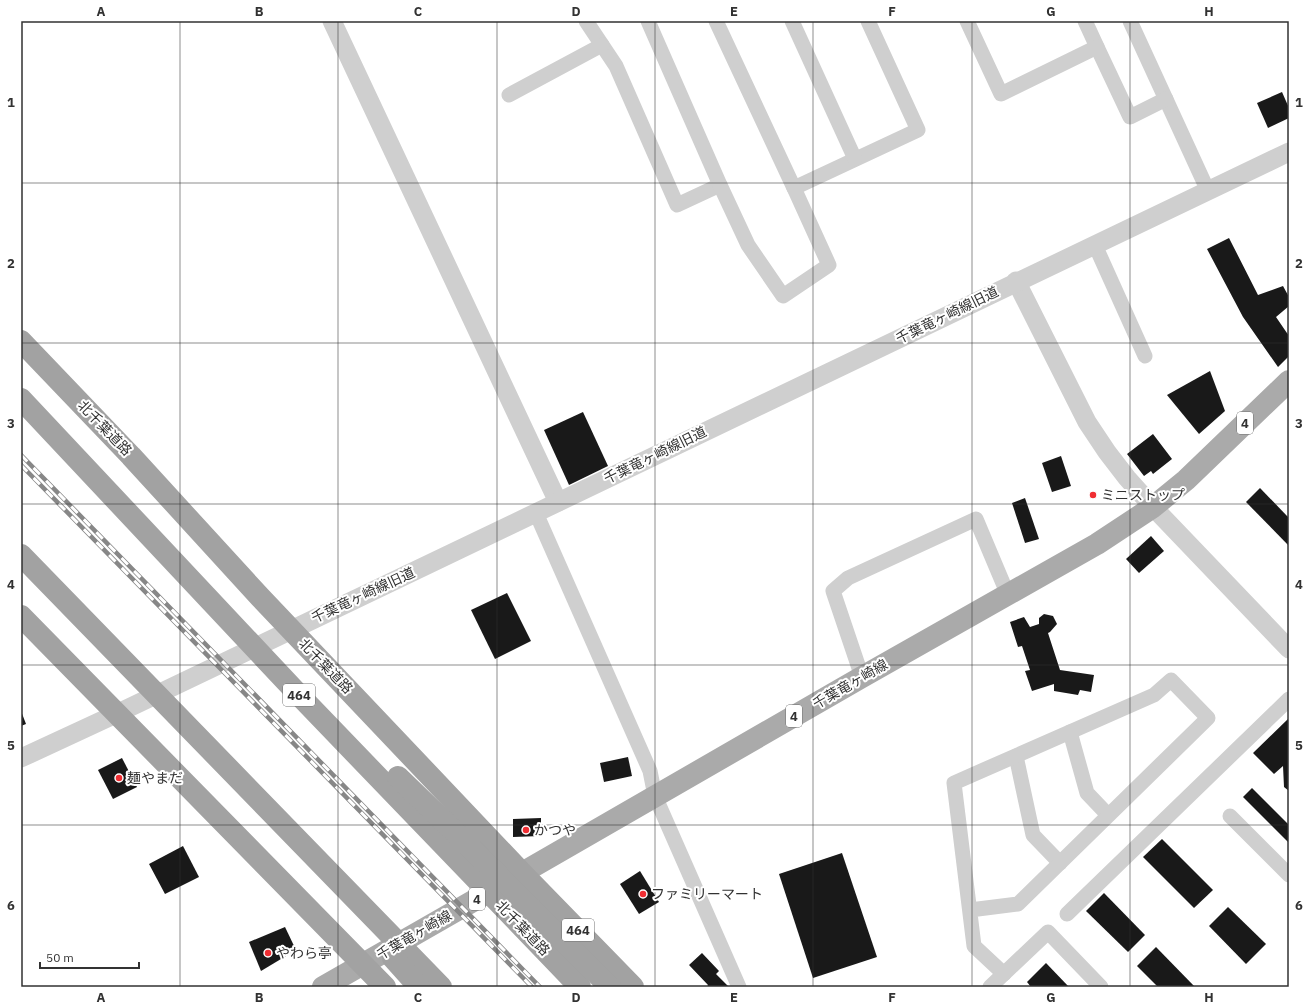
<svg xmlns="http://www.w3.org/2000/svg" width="1310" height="1008" font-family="'IBM Plex Sans','Noto Sans JP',sans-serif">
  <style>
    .building { fill: #191919 }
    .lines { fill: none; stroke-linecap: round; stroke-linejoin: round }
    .minor { stroke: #cfcfcf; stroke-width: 15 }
    .tertiary { stroke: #cfcfcf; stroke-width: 19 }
    .primary { stroke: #aaa; stroke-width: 22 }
    .trunk { stroke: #a2a2a2; stroke-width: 22 }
    .rail-casing { stroke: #878787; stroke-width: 4.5 }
    .rail { stroke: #fff; stroke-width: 3; stroke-dasharray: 9; stroke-linecap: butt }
    .grid { fill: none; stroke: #323232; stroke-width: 1; stroke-opacity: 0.55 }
    .poi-dot { fill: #f02e33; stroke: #fff; stroke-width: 1.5 }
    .labels { text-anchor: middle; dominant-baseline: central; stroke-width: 4; stroke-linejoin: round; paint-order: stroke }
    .shield { fill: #fff; stroke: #707070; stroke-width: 1 }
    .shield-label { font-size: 13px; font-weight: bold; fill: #323232 }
    .street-label { font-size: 14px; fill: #323232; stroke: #fff }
    .poi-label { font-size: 14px; fill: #323232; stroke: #fff; text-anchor: start }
    .neatline { fill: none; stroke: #323232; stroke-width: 1.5 }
    .grid-label { font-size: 13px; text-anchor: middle; font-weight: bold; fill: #323232 }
  </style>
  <rect width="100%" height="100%" fill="#fff"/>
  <!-- building -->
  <g class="building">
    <polygon points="1282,92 1289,108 1289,118 1268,128 1257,103"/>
    <polygon points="1229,238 1258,295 1283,286 1289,297 1289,306 1276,317 1289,336 1289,356 1278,367 1243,317 1207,249"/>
    <polygon points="1210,371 1225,411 1199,434 1167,395"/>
    <polygon points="583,412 608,466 569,485 544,430"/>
    <polygon points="1153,434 1172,459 1153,474 1151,471 1144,476 1127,454"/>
    <polygon points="1061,456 1071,486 1052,492 1042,463"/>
    <polygon points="1260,488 1289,518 1289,546 1246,502"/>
    <polygon points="1025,498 1039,539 1025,543 1012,503"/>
    <polygon points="1151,536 1164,551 1139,573 1126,559"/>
    <polygon points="507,593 531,641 495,659 471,610"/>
    <polygon points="1044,614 1053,616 1057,624 1050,632 1048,633 1060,670 1094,675 1091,692 1080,690 1078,695 1054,691 1054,684 1032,691 1025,671 1030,670 1022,646 1018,647 1010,622 1024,617 1030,627 1039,624 1039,618"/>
    <polygon points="21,711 26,724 21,726"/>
    <polygon points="1289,718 1289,791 1284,787 1283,766 1274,774 1253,753"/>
    <polygon points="628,757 632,776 604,782 600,763"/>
    <polygon points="122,758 137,787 113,799 98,770"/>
    <polygon points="1252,788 1289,825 1289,843 1243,797"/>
    <polygon points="541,818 541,836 513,837 513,819"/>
    <polygon points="1162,839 1213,890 1194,908 1143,857"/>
    <polygon points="183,846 199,877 165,894 149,864"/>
    <polygon points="842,853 877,957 813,978 779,874"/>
    <polygon points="640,871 659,902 639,914 620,884"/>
    <polygon points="1104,893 1145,935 1128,952 1086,911"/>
    <polygon points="1228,907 1266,944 1246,964 1209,926"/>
    <polygon points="285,927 296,950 261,971 249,942"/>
    <polygon points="1156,947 1195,987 1158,987 1137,966"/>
    <polygon points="702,953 719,971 716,974 729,987 707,987 708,985 689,965"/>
    <polygon points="1046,963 1069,987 1031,987 1027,982"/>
  </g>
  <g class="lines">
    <!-- minor -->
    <g class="minor">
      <polyline points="586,21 616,66 677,205 720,185 648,21"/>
      <polyline points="716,21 794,188 918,130 868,21"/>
      <polyline points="792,21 855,159"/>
      <polyline points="967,21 1001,94 1097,47 1085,21"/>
      <polyline points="1130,21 1208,191"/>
      <polyline points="1097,47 1130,117 1166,99"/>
      <polyline points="509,95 602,45"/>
      <polyline points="720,185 748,245 783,296 829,265 794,188"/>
      <polyline points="1095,245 1145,356"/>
      <polyline points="536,513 650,771 655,796 739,987"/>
      <polyline points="862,677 833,591 848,578 976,519 1008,595"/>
      <polyline points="1070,732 1087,793 1108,815"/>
      <polyline points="1016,756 1033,835 1060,863"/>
      <polyline points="1230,816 1289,875"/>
      <polyline points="970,910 1018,904 1208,718 1171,680 1154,695 954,783 974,946 1004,974"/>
      <polyline points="1067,914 1289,699"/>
      <polyline points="990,987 1048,932 1101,987"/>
    </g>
    <!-- tertiary -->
    <g class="tertiary">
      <polyline points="332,21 558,502"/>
      <polyline points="1016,281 1087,422 1107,452 1127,478 1153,507 1289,649"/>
      <polyline points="21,758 116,714 1289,152"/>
    </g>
    <!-- primary -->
    <polyline class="primary" points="323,987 522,873 862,677 1097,544 1153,507 1186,480 1289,381"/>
    <!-- trunk -->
    <g class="trunk">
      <polyline points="21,341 131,456 260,597 522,873 633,987"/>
      <polyline points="21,399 299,695 580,987"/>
      <polyline points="21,555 441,987"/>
      <polyline points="21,616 385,987"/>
      <polyline points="398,777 458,835 610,987"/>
      <polyline points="393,958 419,987"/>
    </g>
    <defs>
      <g id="rail">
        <polyline points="21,455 540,987"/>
        <polyline points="21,465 532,987"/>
      </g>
    </defs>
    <!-- rail casing -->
    <use href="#rail" class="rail-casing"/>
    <!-- rail -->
    <use href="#rail" class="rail"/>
  </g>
  <!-- grid -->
  <path class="grid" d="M180,21V987M338,21V987M497,21V987M655,21V987M813,21V987M972,21V987M1130,21V987M21,183H1289M21,343H1289M21,504H1289M21,665H1289M21,825H1289"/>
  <!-- markers -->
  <g class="poi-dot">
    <circle cx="1093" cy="495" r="4"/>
    <circle cx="119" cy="778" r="4"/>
    <circle cx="526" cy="830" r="4"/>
    <circle cx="643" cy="894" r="4"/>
    <circle cx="268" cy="953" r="4"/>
  </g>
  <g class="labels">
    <!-- shield labels -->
    <g class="shield">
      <rect x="1237" y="412" width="16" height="22" rx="3"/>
      <rect x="283" y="684" width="32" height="22" rx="3"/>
      <rect x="786" y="705" width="16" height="22" rx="3"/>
      <rect x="469" y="888" width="16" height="22" rx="3"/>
      <rect x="562" y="919" width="32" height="22" rx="3"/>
    </g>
    <g class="shield-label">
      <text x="1245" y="423">4</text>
      <text x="299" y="695">464</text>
      <text x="794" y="716">4</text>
      <text x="477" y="899">4</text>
      <text x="578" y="930">464</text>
    </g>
    <!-- street labels -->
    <g class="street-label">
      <text transform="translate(947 315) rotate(-26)">千葉竜ヶ崎線旧道</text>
      <text transform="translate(105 428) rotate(46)">北千葉道路</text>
      <text transform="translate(655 455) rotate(-26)">千葉竜ヶ崎線旧道</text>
      <text transform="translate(363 595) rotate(-25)">千葉竜ヶ崎線旧道</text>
      <text transform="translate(326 666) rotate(46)">北千葉道路</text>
      <text transform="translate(850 684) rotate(-30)">千葉竜ヶ崎線</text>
      <text transform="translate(523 928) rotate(46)">北千葉道路</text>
      <text transform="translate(414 935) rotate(-30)">千葉竜ヶ崎線</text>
    </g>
    <!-- poi labels -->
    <g class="poi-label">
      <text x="1101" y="495">ミニストップ</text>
      <text x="127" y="778">麺やまだ</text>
      <text x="534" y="830">かつや</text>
      <text x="651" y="894">ファミリーマート</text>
      <text x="276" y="953">やわら亭</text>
    </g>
  </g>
  <!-- border -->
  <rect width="1310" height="1008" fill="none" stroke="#ffffff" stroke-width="44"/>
  <!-- scale -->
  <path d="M40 962v6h99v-6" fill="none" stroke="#323232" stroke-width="2"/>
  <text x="46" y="962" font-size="12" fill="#323232" stroke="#ffffff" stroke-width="3" paint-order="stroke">50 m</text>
  <rect x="22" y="22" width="1266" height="964" class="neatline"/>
  <g class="grid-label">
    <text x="101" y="16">A</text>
    <text x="259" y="16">B</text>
    <text x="418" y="16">C</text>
    <text x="576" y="16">D</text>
    <text x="734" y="16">E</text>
    <text x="892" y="16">F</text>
    <text x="1051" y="16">G</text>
    <text x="1209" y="16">H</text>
    <text x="11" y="107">1</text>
    <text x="1299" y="107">1</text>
    <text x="11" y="268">2</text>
    <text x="1299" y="268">2</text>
    <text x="11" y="428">3</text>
    <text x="1299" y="428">3</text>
    <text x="11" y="589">4</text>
    <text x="1299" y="589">4</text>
    <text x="11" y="750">5</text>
    <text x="1299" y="750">5</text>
    <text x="11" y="910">6</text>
    <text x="1299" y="910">6</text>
    <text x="101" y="1002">A</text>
    <text x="259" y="1002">B</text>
    <text x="418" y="1002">C</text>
    <text x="576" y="1002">D</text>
    <text x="734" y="1002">E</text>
    <text x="892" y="1002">F</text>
    <text x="1051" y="1002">G</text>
    <text x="1209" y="1002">H</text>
  </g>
</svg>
